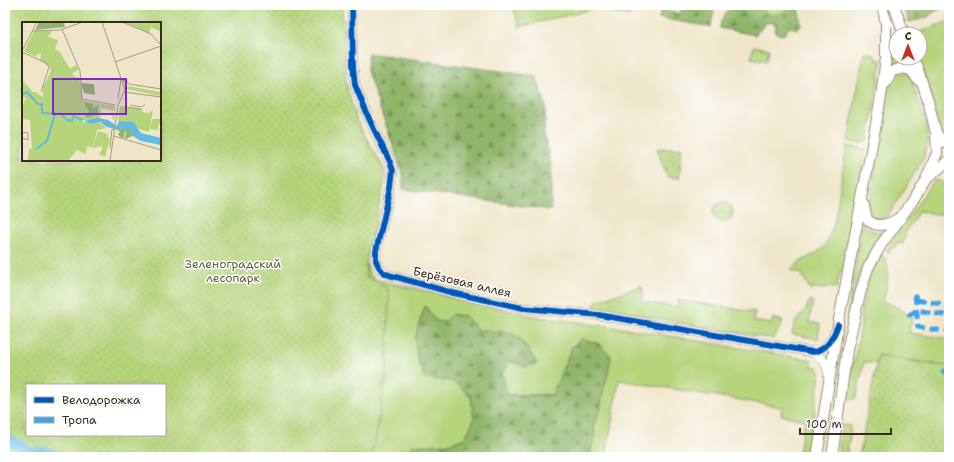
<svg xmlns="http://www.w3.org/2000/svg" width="954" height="462" font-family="'Shantell Sans',sans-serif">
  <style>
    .green { fill: #b5d47b; stroke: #787f4c }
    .forest { fill: url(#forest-firs); stroke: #667044 }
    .park { fill: url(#park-dots); stroke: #787f4c; fill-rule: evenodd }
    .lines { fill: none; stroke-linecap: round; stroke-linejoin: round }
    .stream { stroke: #63bae0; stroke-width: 2 }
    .river { stroke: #63bae0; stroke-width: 11 }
    .secondary-casing { stroke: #958874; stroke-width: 10 }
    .primary-casing { stroke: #958874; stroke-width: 12 }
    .secondary { stroke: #fff; stroke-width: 9 }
    .primary { stroke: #fff; stroke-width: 10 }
    .quiet { stroke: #3fa3ea; stroke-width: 5; stroke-dasharray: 10 5; stroke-linecap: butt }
    .cycleway-casing { stroke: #fff; stroke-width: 8 }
    .cycleway { stroke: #0057b8; stroke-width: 6 }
    .labels { text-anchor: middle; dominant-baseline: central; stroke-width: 3; stroke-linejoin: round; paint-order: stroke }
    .park-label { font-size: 12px; fill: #605d3a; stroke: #fff }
    .street-label { font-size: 12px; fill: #3b2a1e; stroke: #fff }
    .inset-river { fill: none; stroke: #63bae0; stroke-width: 2 }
    .inset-road { fill: none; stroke: #a79b85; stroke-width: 1 }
    .view { fill: #7b2cbf; fill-opacity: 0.15; stroke: #7b2cbf; stroke-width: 2 }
    .inset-edge { fill: none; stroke: #3b2a1e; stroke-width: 2 }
  </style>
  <defs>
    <pattern id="forest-firs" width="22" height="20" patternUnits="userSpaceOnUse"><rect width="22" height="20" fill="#90b66b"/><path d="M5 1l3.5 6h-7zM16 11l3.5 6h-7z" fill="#779457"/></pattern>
    <pattern id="park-dots" width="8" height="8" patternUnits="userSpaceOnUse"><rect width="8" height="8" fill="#b5d47b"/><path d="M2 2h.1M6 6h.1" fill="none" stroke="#9db66a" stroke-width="1.8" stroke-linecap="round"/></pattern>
  </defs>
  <rect width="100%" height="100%" fill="#fff"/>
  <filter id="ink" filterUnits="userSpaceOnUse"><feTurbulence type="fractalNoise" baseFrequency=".025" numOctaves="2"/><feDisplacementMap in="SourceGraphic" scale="8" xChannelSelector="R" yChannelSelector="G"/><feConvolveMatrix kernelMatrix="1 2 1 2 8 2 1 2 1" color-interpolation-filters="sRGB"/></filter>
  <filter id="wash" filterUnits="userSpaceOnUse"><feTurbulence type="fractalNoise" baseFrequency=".012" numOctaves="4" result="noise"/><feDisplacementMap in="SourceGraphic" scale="16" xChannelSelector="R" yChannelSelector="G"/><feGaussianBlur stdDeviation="0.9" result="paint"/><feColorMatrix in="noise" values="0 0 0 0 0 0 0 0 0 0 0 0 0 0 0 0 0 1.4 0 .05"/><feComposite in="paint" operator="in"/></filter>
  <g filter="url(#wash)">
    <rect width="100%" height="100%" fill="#efe6ca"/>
    <!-- green -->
    <g class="green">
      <polygon points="513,5 595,5 596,8 519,27"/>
      <polygon points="949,21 949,138 941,132 917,58 920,58 920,34 915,34"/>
      <polygon points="896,35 896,58 907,58 908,63 895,63 890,65 891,42"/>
      <polygon points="864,52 873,54 876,59 881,60 881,66 868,141 861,144 848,141"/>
      <path d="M895,73H906L910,76L927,125V142L924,158L889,214C882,221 877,221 869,216L868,211L890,79Z"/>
      <path d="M847,146L866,149L846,260L842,271H840L837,288L826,287L825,289L812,288L811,291L801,273L791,271C798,258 816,258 825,245C834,230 836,213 839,195C841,179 844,162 847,146Z"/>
      <path d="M936,180C952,183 949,204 949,216L919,211L905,233L903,244L899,243L889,252L886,251L931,184Z"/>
      <path d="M862,224C868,229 873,232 881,232L861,268L847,316Z"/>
      <path d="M881,254C894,265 886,286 883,301L899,308L912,317L909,333L949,339V362L945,366L878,355L876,364L864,362L856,398L850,400L847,395L850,375L855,358L861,326V311L865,293L871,273Z"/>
      <path d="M366,263L370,275L377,280L532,316L628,329L811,360L812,367L818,368L820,373L808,457H798L805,420L781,415L782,407L619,380L606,457H589L594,440V423L600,411L603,391L608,374L572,347L552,395H506L502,373L510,361L526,367L537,363C530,354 523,340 513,334C506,329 487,331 478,331L465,316L444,322L436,321L425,307C414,335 412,350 425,378L453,381L471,396L474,420L465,438L449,444L413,446L406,451L402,457H370L375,442L387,369L389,292L388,289L366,276Z"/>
      <polygon points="642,286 643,294 642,302 677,307 678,300 755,312 753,321 771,324 773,318 783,321 774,339 594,307 596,301"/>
      <polygon points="810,300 813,301 809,322 820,324 818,339 792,334 795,322 805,311"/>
      <polygon points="842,425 850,426 850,437 846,457 838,457"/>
    </g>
    <!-- forest -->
    <g class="forest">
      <polygon points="613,5 651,5 650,8 635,6 629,15 611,13"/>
      <polygon points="682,5 715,5 711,27 659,18 661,10 680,14"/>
      <polygon points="741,5 798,5 801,25 796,29 790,27 787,29 785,34 780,35 775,32 776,25 771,22 766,23 755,35 720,28 721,21 728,10 739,9"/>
      <polygon points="903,5 941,5 942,8 934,12 926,18 909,22"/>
      <polygon points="368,53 536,76 546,106 544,134 551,166 551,210 403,189 403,174 367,71"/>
      <path d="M425,306L436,321L444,322L452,314L465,316L478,330C487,331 506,329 513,334C523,340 530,354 537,363L526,367L510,361L502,373L507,395H552L572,347L581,339L599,344L611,356L608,374L603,391L600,411L594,423V440L589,457H402L406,451L413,446L449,444L465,438L474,420L471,396L453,381L425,378L418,362L415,338Z"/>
    </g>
    <!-- park -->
    <g class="park">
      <path d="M5,5H342L345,73L347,88L357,122L384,169L385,179L366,263V276L388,289L389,292L387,369L375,442L370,457H5ZM23,23H160V160H23ZM27,385H165V435H27Z"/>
      <path d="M761,5H790C783,16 766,20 761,5Z"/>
      <polygon points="754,46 769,49 767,61 751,58"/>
      <polygon points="682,147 679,178 667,177 657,149"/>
      <circle cx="723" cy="212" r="10"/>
      <polygon points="878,356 945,366 949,363 949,457 859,457"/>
    </g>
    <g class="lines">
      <!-- stream -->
      <polyline class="stream" points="19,457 21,452 21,446"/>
      <!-- river -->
      <polyline class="river" points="5,443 11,441 21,446 33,454 40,452 54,454 56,457"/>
    </g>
  </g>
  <g filter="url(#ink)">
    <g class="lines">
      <defs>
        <g id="secondary">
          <path d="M352,5L353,66L355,85L370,121L390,162L393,170L391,187L376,251V261L379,267L383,272L389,275L453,293L523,308L599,315L813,352C825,350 831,342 835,332"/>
          <path d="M813,352C824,360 828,364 829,378"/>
        </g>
        <g id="primary">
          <polyline points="894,5 904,34"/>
          <path d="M886,83L891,72C898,68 904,68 911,70L918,80"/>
          <polyline points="936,133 942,142 949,144"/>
          <polyline points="929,177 949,160"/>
          <path d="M863,203L867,219C876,229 888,225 899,218"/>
          <polyline points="817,457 838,325 881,97 886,57 886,23 882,5"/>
          <polyline points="832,457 847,350 860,294 868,268 881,245 916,196 926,179 937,153 936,133 928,100 917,67 912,58"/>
        </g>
      </defs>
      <!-- secondary casing -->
      <use href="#secondary" class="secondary-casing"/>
      <!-- primary casing -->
      <use href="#primary" class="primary-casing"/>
      <!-- secondary -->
      <use href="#secondary" class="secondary"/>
      <!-- primary -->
      <use href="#primary" class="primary"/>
      <!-- quiet -->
      <g class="quiet">
        <polyline points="915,294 918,327 949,332"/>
        <polyline points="916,300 949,305"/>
        <polyline points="908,313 910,315 917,310 949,316"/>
        <polyline points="942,373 945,370 949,369"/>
      </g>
      <defs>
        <path id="cycleway" d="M352,5L353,66L355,85L370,121L390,162L393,170L391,187L376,251V261L379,267L383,272L389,275L453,293L523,308L599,315L813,352C828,350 833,337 838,325"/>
      </defs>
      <!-- cycleway casing -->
      <use href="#cycleway" class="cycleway-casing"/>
      <!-- cycleway -->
      <use href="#cycleway" class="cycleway"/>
    </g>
  </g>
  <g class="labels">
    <!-- park labels -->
    <g class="park-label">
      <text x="233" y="264">Зеленоградский<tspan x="233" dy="14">лесопарк</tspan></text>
    </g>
    <!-- street labels -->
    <g class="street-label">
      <text transform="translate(462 282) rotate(13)">Берёзовая аллея</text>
    </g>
  </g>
  <!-- overview -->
  <g transform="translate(22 22)">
    <rect width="139" height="139" fill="#efe6ca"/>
    <path d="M104,58L105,64L139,70V74L104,67L101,59ZM59,78L93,84L92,99L90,95L93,89L79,86L78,96L86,98H61ZM64,81L70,87L78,84L76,92L67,96L62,94L67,89ZM130,97H139L135,108L128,107ZM76,109L86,112L85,115L88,117L83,135L77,132L80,128V124L71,126Z" fill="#b5d47b" fill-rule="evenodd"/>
    <path d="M17,0H42L43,5L13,8ZM59,61L72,62L73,73L62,71ZM64,80L71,83L70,87L77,83L76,92L67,96L62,94L67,89L63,84ZM94,107L109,108L111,114L103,117L104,110L103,109L102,116L98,115L96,112L98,110Z" fill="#90b66b"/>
    <path d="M102,0H139V10L129,5L127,11ZM12,9H30L26,15L36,18L33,27L38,30L48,47L54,43L57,48L50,51L53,55H57L61,79L60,99L67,102L76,100L85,106L75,108L71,126L65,124L64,132L55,128L46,139H6L7,128L10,126L8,98L0,97V85L4,76L0,75L1,59L11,70H18L14,71L21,75V65L29,49L28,45L18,38L19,32H15L14,35L2,29ZM98,84L121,87L120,90L127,91L131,88L127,110L117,107L108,100L96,99Z" fill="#b5d47b"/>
    <path d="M75,96L86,98L95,104L97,99L111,100L119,111L139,116V123L119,119L111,114L109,108H97L85,105L78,100L68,102L62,99Z" fill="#63bae0"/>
    <path class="inset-river" d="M0,72L5,70L16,82H20V91L39,92L45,98L50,99L51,94L61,98M14,127L25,119L33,91"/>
    <path class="inset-road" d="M80,0L103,68L96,83L88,139M100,0L129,12L139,23M40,7L58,49L60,77L93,83M11,9L38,8L61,0M0,29L15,0M0,30L24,41L27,45L19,70M93,40L139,24M100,59L104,58L107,62L139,67M102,70L139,75M96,77L99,57M108,83L120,85L123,82M103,85L119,87M0,110L6,111V118L0,116M92,114L139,128M88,126L90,107L93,108"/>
    <path class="view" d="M31,57H104V92H31Z"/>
    <rect width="139" height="139" class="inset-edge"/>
  </g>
  <!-- margin -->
  <rect width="954" height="462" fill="none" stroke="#fff" stroke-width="20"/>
  <!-- legend -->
  <rect x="26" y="384" width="140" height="52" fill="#ffffff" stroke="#b1aaa5"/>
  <rect x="34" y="397" width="20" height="6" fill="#0057b8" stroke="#b1aaa5"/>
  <text x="62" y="404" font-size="12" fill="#3b2a1e">Велодорожка</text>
  <rect x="34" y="417" width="20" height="6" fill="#3fa3ea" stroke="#b1aaa5"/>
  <text x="62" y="424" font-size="12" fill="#3b2a1e">Тропа</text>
  <!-- north arrow -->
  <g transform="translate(908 46)"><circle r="19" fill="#ffffff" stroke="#b1aaa5"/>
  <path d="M0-3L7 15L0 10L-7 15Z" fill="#c8321e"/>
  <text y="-6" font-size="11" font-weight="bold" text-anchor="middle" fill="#3b2a1e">С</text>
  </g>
  <!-- scale -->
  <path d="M800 428v6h91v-6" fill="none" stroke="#3b2a1e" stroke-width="2"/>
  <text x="806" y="428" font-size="12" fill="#3b2a1e" stroke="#ffffff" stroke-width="3" paint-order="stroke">100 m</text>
</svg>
